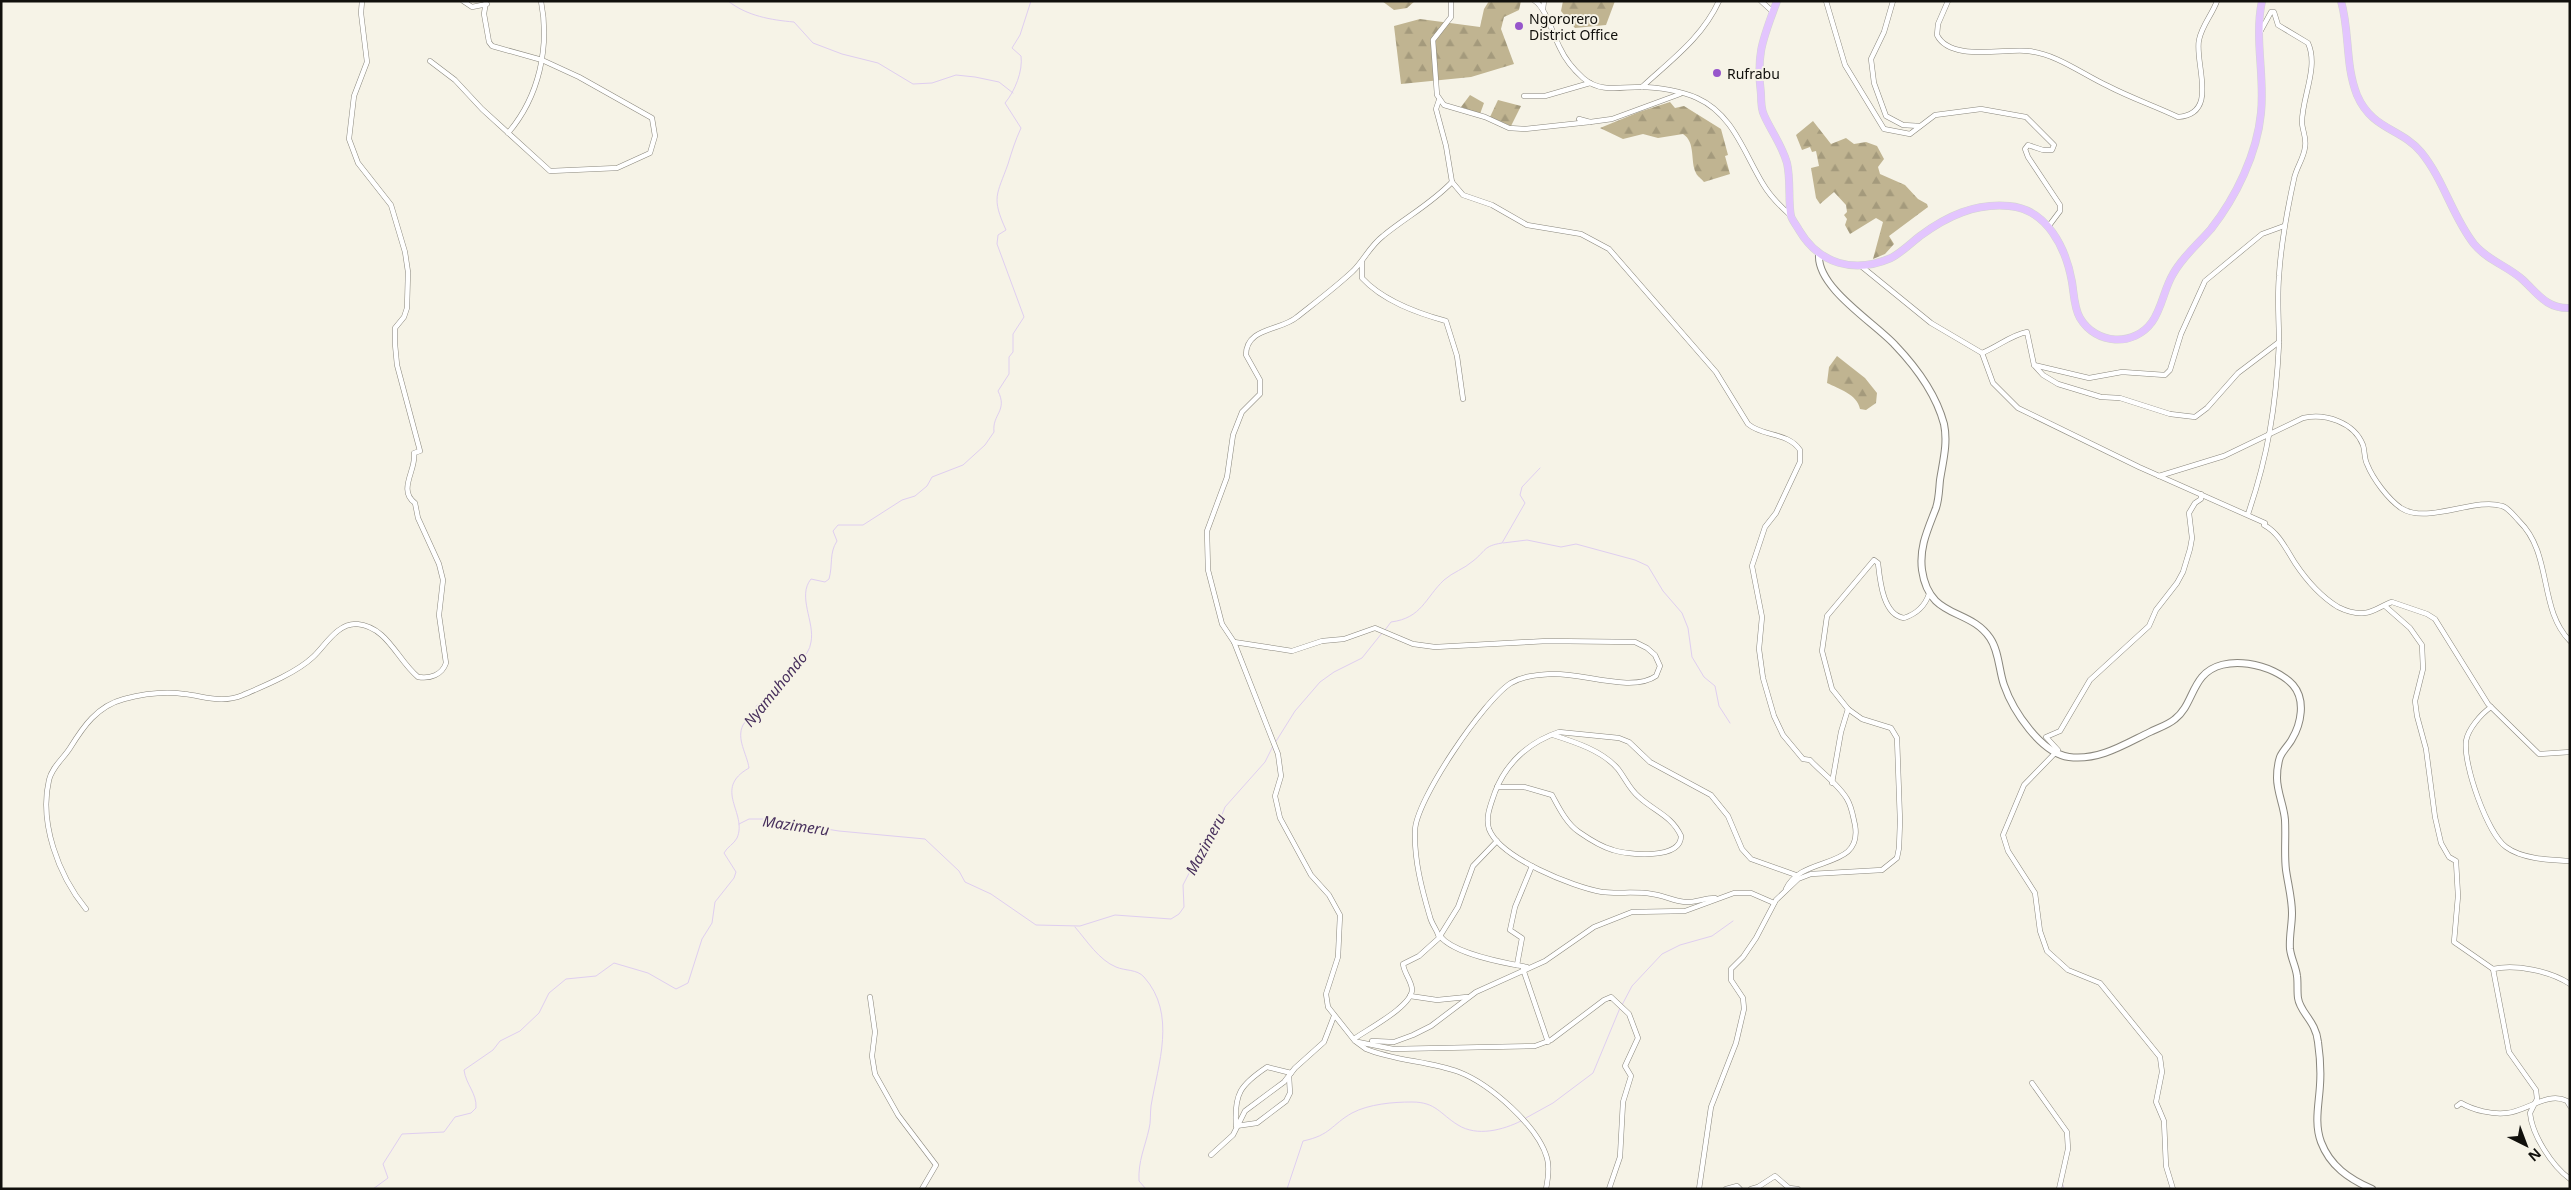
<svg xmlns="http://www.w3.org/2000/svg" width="2571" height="1190" font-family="'Noto Sans',sans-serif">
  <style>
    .forest { fill: url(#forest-firs) }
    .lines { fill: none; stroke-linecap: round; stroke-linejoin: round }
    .stream { stroke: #dfcef0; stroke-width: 1 }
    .street-casing { stroke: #8a877d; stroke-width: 5.5 }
    .secondary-casing { stroke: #8a877d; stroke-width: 8 }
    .primary-casing { stroke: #d4d4d3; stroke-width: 8 }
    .street { stroke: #fff; stroke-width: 4.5 }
    .secondary { stroke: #fff; stroke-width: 6 }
    .primary { stroke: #e3c5fe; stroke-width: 7 }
    .poi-dot { fill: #9756cb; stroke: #f6f3e7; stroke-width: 2 }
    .labels { text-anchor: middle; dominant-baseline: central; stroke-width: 4; stroke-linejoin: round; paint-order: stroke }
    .poi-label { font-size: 14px; fill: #11100c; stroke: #f6f3e7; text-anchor: start }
    .water-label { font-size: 15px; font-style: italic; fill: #472f5c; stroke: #f6f3e7 }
  </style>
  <defs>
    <pattern id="forest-firs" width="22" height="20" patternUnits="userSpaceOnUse" patternTransform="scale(1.25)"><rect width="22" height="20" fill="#c0b491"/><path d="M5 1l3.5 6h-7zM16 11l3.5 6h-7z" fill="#a49a7c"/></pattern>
  </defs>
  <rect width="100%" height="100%" fill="#f6f3e7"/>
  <!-- forest -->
  <g class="forest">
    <polygon points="1382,1 1415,1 1407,8 1394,10"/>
    <polygon points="1489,1 1521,1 1519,10 1504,17 1501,29 1514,64 1471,77 1401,84 1394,26 1420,19 1480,27 1484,9"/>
    <polygon points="1563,1 1615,1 1606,25 1575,28 1561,11"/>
    <polygon points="1470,95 1484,103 1480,114 1461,107"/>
    <polygon points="1498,100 1521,106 1511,126 1490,117"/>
    <path d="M1670,102L1675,108L1684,106L1721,129L1728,155L1725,156L1730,174L1704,182C1702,179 1697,176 1696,173C1690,162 1696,142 1683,134L1658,138L1643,134L1623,139L1600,128L1639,112Z"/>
    <polygon points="1813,121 1831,144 1846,138 1854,144 1866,142 1877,146 1884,159 1878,167 1880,174 1905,185 1918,199 1927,204 1928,207 1889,236 1894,244 1885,254 1873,259 1883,222 1876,218 1850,234 1845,225 1847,219 1844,215 1847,212 1846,205 1834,192 1820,204 1816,198 1811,168 1819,166 1816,151 1812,152 1810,147 1802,150 1796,135"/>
    <path d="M1837,356L1865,378L1877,393L1876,403L1866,410L1860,409C1857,394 1839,389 1827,383L1829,367Z"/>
  </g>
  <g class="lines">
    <!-- stream -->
    <g class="stream">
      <path d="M728,1C747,16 771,20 794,22L813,43L842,54L878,63L913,84L932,83L956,75L975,77L999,82L1013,93"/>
      <polyline points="1503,543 1527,540 1561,547 1576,544 1635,560 1648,566 1663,591 1682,613 1688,628 1692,657 1704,677 1715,686 1719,706 1730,723"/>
      <path d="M1385,630L1391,622C1422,618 1425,598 1444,580C1453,572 1464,569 1473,561C1486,551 1483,546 1502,543L1525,503L1520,495L1522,487L1540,468"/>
      <polyline points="1275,743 1295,711 1320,682 1334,672 1362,658 1382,633"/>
      <polyline points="739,824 749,819 763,819 839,831 925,839 959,871 965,882 991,894 1036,925 1080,926 1115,915 1171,919 1179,914 1184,907 1183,885 1204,844 1218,825 1225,807 1265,762 1273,746"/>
      <path d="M1075,927C1087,941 1099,960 1116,967C1125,971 1137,969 1144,977C1177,1014 1158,1064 1151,1106C1150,1114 1151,1122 1149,1129C1145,1147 1138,1161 1139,1181L1146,1189"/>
      <polyline points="1622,1005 1632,986 1662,954 1680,945 1712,936 1733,921"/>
      <polyline points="1524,1119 1553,1103 1593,1073 1620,1008"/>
      <polyline points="2063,1185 2064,1189"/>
      <path d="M373,1189L388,1178L383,1164L402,1134L444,1132L455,1117L471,1113L476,1108C477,1093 466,1085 464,1070L493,1050L500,1041L520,1031L539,1013L549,993L566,979L596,976L614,963L648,973L676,989L688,983L702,939L712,923L715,902L734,878L736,872L724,853C727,847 734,844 737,838C748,813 712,789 749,768C747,754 736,739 743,725C747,718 754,713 757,705C770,700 777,686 785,675C793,664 809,658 811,642C815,622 797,596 811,579L825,582L829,579C833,565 829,553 837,541L833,531L838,525H863L902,500L915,496L927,486L932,477L963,465L985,445L994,432C992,414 1008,411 998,391L1009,374V357L1013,352V334L1024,317L997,244L998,235L1006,230C991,197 997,195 1008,164C1012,151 1015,141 1021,128L1005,103C1015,91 1023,71 1021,56L1012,48L1020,35L1031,1"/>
      <path d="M1287,1189L1303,1141C1331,1135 1331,1125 1352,1113C1369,1104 1393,1102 1412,1102C1436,1102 1440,1114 1458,1125C1477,1137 1503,1130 1521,1121"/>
    </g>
    <defs>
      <g id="street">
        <polyline points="463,1 472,7 487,4"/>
        <polyline points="1451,1 1451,17 1433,40 1437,95 1444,105 1485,117 1509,128 1525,129 1590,122"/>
        <path d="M1535,1C1546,8 1553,35 1560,48C1565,59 1573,69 1583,78C1600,93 1620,87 1641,87C1657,87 1682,91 1697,98C1733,114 1744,153 1763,184C1770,196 1780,206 1790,215"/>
        <polyline points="1761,1 1773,12"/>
        <polyline points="1826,1 1845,65 1884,129 1910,134 1935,115 1981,109 2026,117 2054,145 2052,150 2043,150 2028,145 2025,149 2028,157 2060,205 2060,211 2048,227"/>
        <polyline points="1893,1 1884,32 1871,59 1874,83 1886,116 1903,125 1920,126"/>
        <path d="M1948,1L1938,24L1937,35C1950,62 2005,48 2028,51C2057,54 2082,74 2108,86C2131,98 2155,106 2178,117C2220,114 2194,63 2199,40C2202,25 2212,15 2217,1"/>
        <polyline points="1543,9 1544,1"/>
        <polyline points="430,61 455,80 482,109 550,171 617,168 650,153 655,136 652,118 579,77 542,60 492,46 489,42 484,14 486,1"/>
        <path d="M1642,87C1671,60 1702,38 1719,1"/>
        <polyline points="1524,96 1545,96 1590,83"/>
        <path d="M1439,100L1436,109L1446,146L1452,182L1463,195L1492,205L1527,225L1581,234L1609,249L1716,372L1748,424C1763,437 1788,432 1800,450V462L1776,513L1765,527L1752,566L1762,617L1759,649L1763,678L1774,716L1783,735L1803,759L1810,760C1822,773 1839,785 1847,799C1852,807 1853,817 1855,825C1863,871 1802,854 1786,889"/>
        <polyline points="1579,119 1590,122 1612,119 1680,94"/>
        <path d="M508,133C539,97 550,47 541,1"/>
        <path d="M1452,182C1431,204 1406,217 1383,236C1370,246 1364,260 1353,271C1336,287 1316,302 1297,317C1281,331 1246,327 1246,355L1260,380V394L1242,412L1233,435L1227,477L1207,531L1208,570L1222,624L1234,642L1278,754L1281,776L1275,796L1280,818L1311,875L1329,895L1340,915L1338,957L1326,994L1328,1007L1355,1041L1366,1049C1395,1061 1429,1061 1459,1072C1490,1084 1538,1126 1547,1158C1550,1168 1548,1179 1546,1189"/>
        <path d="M1362,261V278C1383,301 1417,313 1446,321L1457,356L1463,399"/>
        <path d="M1861,266L1931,323L1982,353L1993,383L2018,408L2139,467L2265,523L2264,525C2279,533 2286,549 2295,563C2307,581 2320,596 2338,607C2346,611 2354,614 2364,613C2375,612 2382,605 2392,602L2427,614L2435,619L2488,704L2539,754L2570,752"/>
        <path d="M1982,353C1999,346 2011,335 2027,332L2034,365L2043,375L2058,384L2101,397L2120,398L2170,414L2195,417L2207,408L2238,373L2279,342"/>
        <polyline points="2034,365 2089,378 2122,372 2165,375 2170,370 2181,334 2205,281 2262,234 2284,226"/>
        <path d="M2159,476L2224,456L2303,418C2325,413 2354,422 2363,445C2365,451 2364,458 2367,464C2373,479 2388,499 2401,508C2427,525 2475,497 2502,506C2509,508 2514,516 2519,521C2553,554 2538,609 2570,641"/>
        <path d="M2248,514C2268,456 2276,405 2279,344C2279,321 2277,299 2279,276C2281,243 2287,211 2294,179C2296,168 2304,158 2305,147C2307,138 2302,130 2302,122C2302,97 2319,67 2308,43L2278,25L2274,12H2271L2259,34"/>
        <path d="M2385,606L2410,628L2422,645L2423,669L2415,701L2417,716L2426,749L2435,817L2441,843L2449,857L2456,861L2458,896L2454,942L2493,969L2509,1052L2536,1090L2537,1099L2530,1113C2532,1135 2552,1166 2570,1179"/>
        <path d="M1234,642L1292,651L1322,641L1344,639L1375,628L1413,644L1435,647L1547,641L1635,642L1647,648L1655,655L1660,666L1656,676C1632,693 1580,672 1551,674C1537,675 1523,676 1511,683C1484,700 1415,801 1415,831C1414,860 1422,890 1430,917C1432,925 1438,931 1439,938L1419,956L1403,964C1404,973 1411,980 1412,989C1413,1006 1366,1030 1354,1039"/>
        <path d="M2491,707C2481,714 2468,729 2466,741C2463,764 2487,833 2506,847C2522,859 2550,860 2570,861"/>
        <polyline points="1832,783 1841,732 1848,709"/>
        <path d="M1497,787H1524L1552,795C1559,808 1567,824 1579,832C1589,839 1602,847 1613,850C1628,855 1681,860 1681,836C1672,816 1654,811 1639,797C1630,790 1625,778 1618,769C1603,751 1575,742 1553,735"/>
        <path d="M1497,841L1473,866L1458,907L1440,936C1454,954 1504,963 1527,967"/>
        <path d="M1715,898C1704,898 1695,903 1685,902C1673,901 1663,895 1652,894C1635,891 1619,894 1602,892C1573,887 1500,858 1489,829C1485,817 1491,804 1495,792C1506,763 1529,742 1559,732L1619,738L1629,742L1650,762L1711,795L1728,816L1742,849L1751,859L1796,875"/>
        <path d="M86,909C58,875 39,822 49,780C52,767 63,759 70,748C83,727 97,706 124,699C143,694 163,691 184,694C204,696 222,704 243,695C264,686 296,673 313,657C325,646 337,623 357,624C388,627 397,660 418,677C430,679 442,675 446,663L439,615L443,580L439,564L418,518L415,503C397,490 417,469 414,453L420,451L397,365L395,344V328L404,317L407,308L408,272L405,252L391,205L358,163L349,139L354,96L367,62L361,13L362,1"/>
        <polyline points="1517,965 1522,938 1510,930 1515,907 1532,866"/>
        <polyline points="1523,969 1548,1042"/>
        <path d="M2493,969C2516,964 2550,971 2570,984"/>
        <polyline points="1410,996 1437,1000 1467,997"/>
        <polyline points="870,997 875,1032 872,1056 875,1074 898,1115 936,1165 922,1189"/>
        <polyline points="1372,1041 1394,1042 1413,1035 1431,1026 1476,992 1545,961 1594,927 1632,912 1685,911 1734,893 1751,893 1774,903"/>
        <polyline points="1358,1042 1393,1049 1535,1046 1551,1040 1604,1000 1611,997 1629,1014 1638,1038 1625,1066 1631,1076 1623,1102 1620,1157 1609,1189"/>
        <path d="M1289,1076L1290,1093L1286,1101L1257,1123L1236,1126C1234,1094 1240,1085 1267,1067L1291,1073"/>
        <polyline points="2032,1083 2067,1132 2068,1149 2059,1189"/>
        <path d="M2457,1106L2461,1103C2473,1110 2493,1115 2507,1113C2527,1111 2548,1091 2567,1101L2570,1106"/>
        <polyline points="1211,1155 1233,1135 1245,1111 1284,1082 1295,1068 1324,1042 1334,1016"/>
        <path d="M1699,1189L1711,1107L1736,1043L1744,1009L1743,998L1731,980V969L1743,957L1756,938L1776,900L1798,879L1811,874L1882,870L1897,858L1899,848L1900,821L1897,738L1891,728L1862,719L1848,709L1832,689L1822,651L1827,616L1874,560L1878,563C1880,581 1883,615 1904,618C1916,614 1925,606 1929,594"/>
        <polyline points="1726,1189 1737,1186 1740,1189"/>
        <polyline points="1751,1189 1758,1187 1775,1176 1789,1188 1798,1189"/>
        <polyline points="2173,1189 2166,1166 2164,1121 2156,1102 2162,1072 2160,1057 2100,983 2068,970 2047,951 2040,931 2035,893 2008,851 2003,835 2024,785 2058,750 2046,737 2060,731 2090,680 2149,626 2156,610 2177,583 2183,572 2190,549 2192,538 2189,513 2195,503 2201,499 2201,494"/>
      </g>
      <path id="secondary" d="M1819,255C1817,288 1875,323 1895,345C1916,367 1936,394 1944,424C1948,443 1943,461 1940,480C1939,490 1939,499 1936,508C1928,529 1919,547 1922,570C1929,620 1969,607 1990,638C1999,651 1999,671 2004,685C2013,711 2041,753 2069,757C2099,761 2125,744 2150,732C2158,728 2168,725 2175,719C2189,708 2191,690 2202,677C2223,652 2274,664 2293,685C2306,700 2301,724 2292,739C2289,745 2283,750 2280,757C2278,763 2277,772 2277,778C2277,792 2284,806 2285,820C2286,837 2284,854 2286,870C2288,884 2292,899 2292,913C2292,925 2289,937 2290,949C2291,958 2296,967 2297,976C2298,983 2297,991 2298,998C2300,1013 2316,1021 2318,1042C2320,1056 2321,1071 2320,1085C2319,1104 2314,1123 2321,1142C2330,1166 2349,1179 2372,1189"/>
      <g id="primary">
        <path d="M1777,1C1763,39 1756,53 1761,94C1761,100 1761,109 1764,115C1771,131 1782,145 1787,163C1791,180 1788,202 1791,216C1792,220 1797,226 1799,230C1819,264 1854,274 1891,258C1901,253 1911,243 1920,236C1947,216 1975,203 2009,206C2047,209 2066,248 2072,282C2074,294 2074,308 2080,318C2096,345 2134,347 2152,322C2162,308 2164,289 2173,274C2183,256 2198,244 2211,229C2236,197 2257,154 2261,113C2265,75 2254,39 2262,1"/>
        <path d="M2341,1C2350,32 2345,65 2357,95C2372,130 2401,128 2421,152C2444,180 2452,216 2474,244C2488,261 2508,266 2523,280C2538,294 2547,309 2570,308"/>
      </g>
    </defs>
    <!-- street casing -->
    <use href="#street" class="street-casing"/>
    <!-- secondary casing -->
    <use href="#secondary" class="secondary-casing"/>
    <!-- primary casing -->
    <use href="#primary" class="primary-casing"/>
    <!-- street -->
    <use href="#street" class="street"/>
    <!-- secondary -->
    <use href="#secondary" class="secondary"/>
    <!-- primary -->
    <use href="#primary" class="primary"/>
  </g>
  <!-- markers -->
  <g class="poi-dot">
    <circle cx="1519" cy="26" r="5"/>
    <circle cx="1717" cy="73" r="5"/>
  </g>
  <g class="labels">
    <!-- poi labels -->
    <g class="poi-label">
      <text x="1529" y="18">Ngororero<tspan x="1529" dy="16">District Office</tspan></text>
      <text x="1727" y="73">Rufrabu</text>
    </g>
    <!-- water labels -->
    <g class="water-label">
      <text transform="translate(775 689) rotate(-51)">Nyamuhondo</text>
      <text transform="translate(796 825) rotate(8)">Mazimeru</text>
      <text transform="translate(1205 844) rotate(-62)">Mazimeru</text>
    </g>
  </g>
  <!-- border -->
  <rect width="2571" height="1190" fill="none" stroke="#11100c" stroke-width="5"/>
  <!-- north arrow -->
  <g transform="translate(2526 1145) rotate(138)" stroke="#f6f3e7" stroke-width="4" paint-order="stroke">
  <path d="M0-4L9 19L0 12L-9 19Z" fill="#11100c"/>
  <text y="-8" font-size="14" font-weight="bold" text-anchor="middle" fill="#11100c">N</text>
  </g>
</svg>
